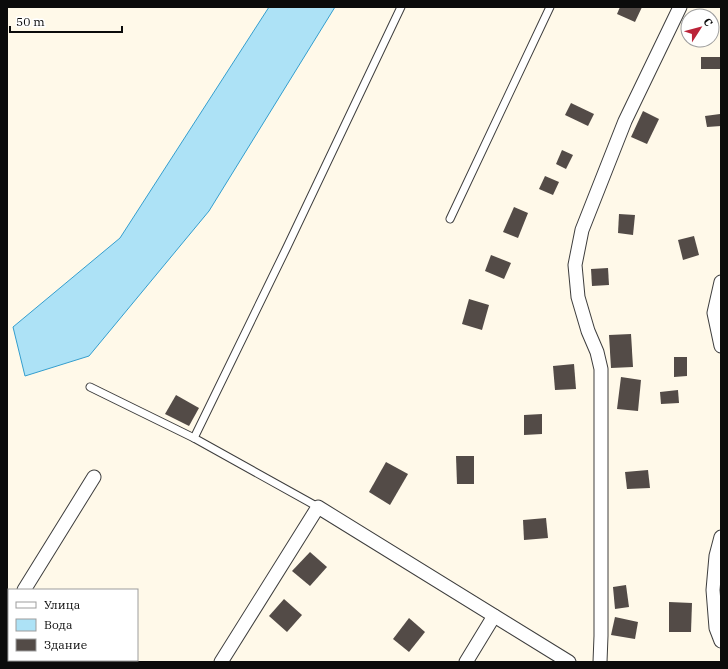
<svg xmlns="http://www.w3.org/2000/svg" width="728" height="669" font-family="'IBM Plex Serif',serif">
  <style>
    .water { fill: #ade2f6; stroke: #349ece }
    .building { fill: #534b47 }
    .lines { fill: none; stroke-linecap: round; stroke-linejoin: round }
    .service-casing { stroke: #3e3e3e; stroke-width: 9 }
    .minor-casing { stroke: #3e3e3e; stroke-width: 15 }
    .service { stroke: #fff; stroke-width: 7 }
    .minor { stroke: #fff; stroke-width: 13 }
  </style>
  <rect width="100%" height="100%" fill="#fff9e9"/>
  <!-- water -->
  <polygon class="water" points="269,7 335,7 209,211 89,356 25,376 13,327 120,238"/>
  <!-- building -->
  <g class="building">
    <polygon points="620,7 642,7 635,22 617,14"/>
    <rect x="701" y="57" width="20" height="12"/>
    <polygon points="571,103 594,114 588,126 565,115"/>
    <polygon points="643,111 659,119 647,144 631,137"/>
    <polygon points="720,114 721,126 707,127 705,116"/>
    <polygon points="562,150 573,155 566,169 556,164"/>
    <polygon points="545,176 559,182 553,195 539,189"/>
    <polygon points="514,207 528,213 518,238 503,232"/>
    <polygon points="619,214 635,215 633,235 618,233"/>
    <polygon points="694,236 699,255 683,260 678,240"/>
    <polygon points="491,255 511,263 504,279 485,271"/>
    <polygon points="608,268 609,285 592,286 591,269"/>
    <polygon points="469,299 489,305 482,330 462,324"/>
    <polygon points="631,334 633,367 611,368 609,335"/>
    <polygon points="674,357 687,357 687,376 674,377"/>
    <polygon points="574,364 576,389 555,390 553,366"/>
    <polygon points="621,377 641,380 638,411 617,409"/>
    <polygon points="678,390 679,403 661,404 660,392"/>
    <polygon points="176,395 199,408 189,426 165,414"/>
    <polygon points="542,414 542,434 524,435 524,415"/>
    <polygon points="456,456 474,456 474,484 457,484"/>
    <polygon points="386,462 408,474 390,505 369,492"/>
    <polygon points="648,470 650,488 627,489 625,472"/>
    <polygon points="546,518 548,538 524,540 523,520"/>
    <polygon points="310,552 327,567 310,586 292,571"/>
    <polygon points="626,585 629,607 615,609 613,587"/>
    <polygon points="284,599 302,615 287,632 269,616"/>
    <polygon points="669,602 692,603 691,632 669,632"/>
    <polygon points="615,617 638,622 635,639 611,635"/>
    <polygon points="409,618 425,632 409,652 393,639"/>
  </g>
  <g class="lines">
    <defs>
      <g id="service">
        <polyline points="450,219 550,7"/>
        <polyline points="90,387 194,438 318,507"/>
        <polyline points="194,438 287,247 401,7"/>
      </g>
      <g id="minor">
        <polyline points="721,282 714,313 721,346"/>
        <polyline points="721,537 716,556 713,590 716,628 721,641"/>
        <polyline points="24,590 94,477"/>
        <polyline points="7,617 9,614"/>
        <polyline points="221,662 318,507 569,662"/>
        <polyline points="466,662 494,616"/>
        <polyline points="600,662 601,636 601,369 597,352 588,331 578,297 575,265 582,230 625,121 680,7"/>
      </g>
    </defs>
    <!-- service casing -->
    <use href="#service" class="service-casing"/>
    <!-- minor casing -->
    <use href="#minor" class="minor-casing"/>
    <!-- service -->
    <use href="#service" class="service"/>
    <!-- minor -->
    <use href="#minor" class="minor"/>
  </g>
  <!-- border -->
  <rect width="728" height="669" fill="none" stroke="#0b0b0b" stroke-width="16"/>
  <!-- legend -->
  <rect x="8" y="589" width="130" height="72" fill="#ffffff" stroke="#9d9d9d"/>
  <rect x="16" y="602" width="20" height="6" fill="#ffffff" stroke="#9d9d9d"/>
  <text x="44" y="609" font-size="12" fill="#0b0b0b">Улица</text>
  <rect x="16" y="619" width="20" height="12" fill="#ade2f6" stroke="#9d9d9d"/>
  <text x="44" y="629" font-size="12" fill="#0b0b0b">Вода</text>
  <rect x="16" y="639" width="20" height="12" fill="#534b47" stroke="#9d9d9d"/>
  <text x="44" y="649" font-size="12" fill="#0b0b0b">Здание</text>
  <!-- north arrow -->
  <g transform="translate(700 28) rotate(54)"><circle r="19" fill="#ffffff" stroke="#9d9d9d"/>
  <path d="M0-3L7 15L0 10L-7 15Z" fill="#bb2338"/>
  <text y="-6" font-size="11" font-weight="bold" text-anchor="middle" fill="#0b0b0b">С</text>
  </g>
  <!-- scale -->
  <path d="M10 26v6h112v-6" fill="none" stroke="#0b0b0b" stroke-width="2"/>
  <text x="16" y="26" font-size="12" fill="#0b0b0b" stroke="#ffffff" stroke-width="3" paint-order="stroke">50 m</text>
</svg>
